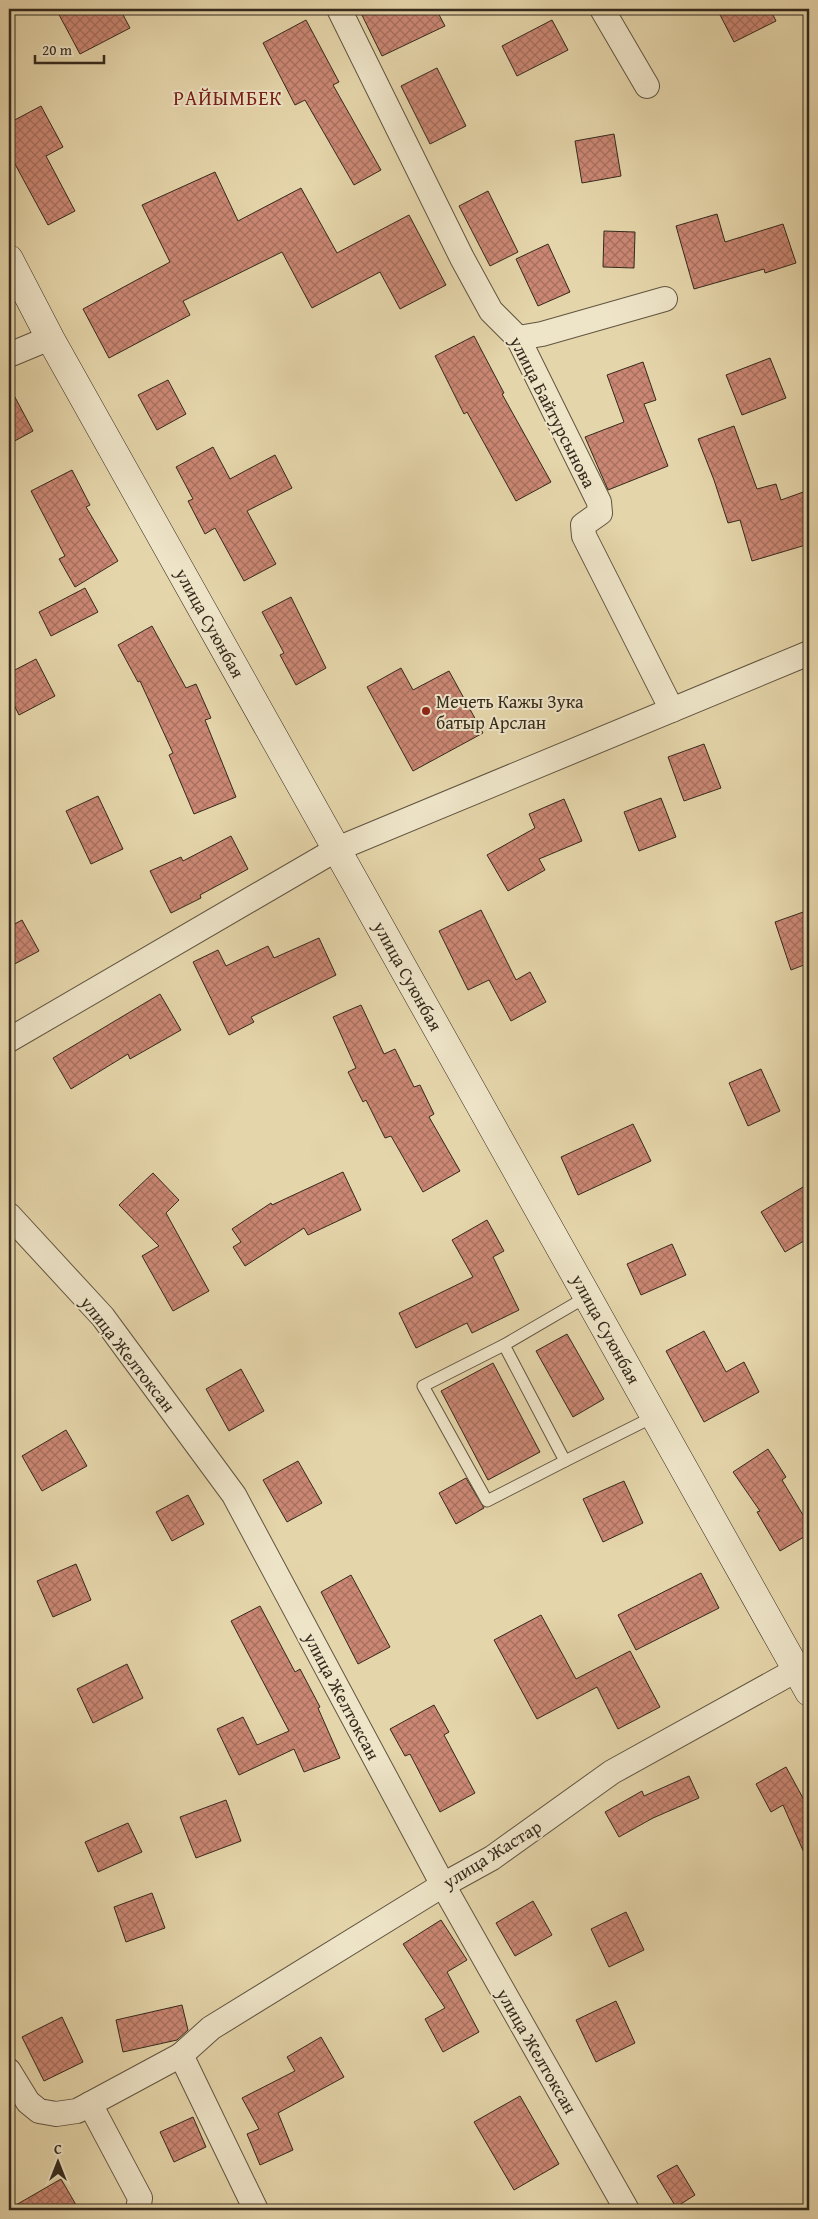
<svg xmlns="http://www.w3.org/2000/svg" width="818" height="2219" font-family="'Gentium Book Plus',serif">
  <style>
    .building { fill: url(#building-cross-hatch); stroke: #352a1c }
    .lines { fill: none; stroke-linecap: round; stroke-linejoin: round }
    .service-casing { stroke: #615540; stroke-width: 13 }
    .minor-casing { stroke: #615540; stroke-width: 26 }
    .secondary-casing { stroke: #352a1c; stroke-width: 29 }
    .service { stroke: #eee4c8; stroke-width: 11 }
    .minor { stroke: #eee4c8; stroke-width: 24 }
    .secondary { stroke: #eee4c8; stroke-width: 28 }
    .poi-dot { fill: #8f2418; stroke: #eee4c8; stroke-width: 2 }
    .labels { text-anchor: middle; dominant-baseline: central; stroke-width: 4; stroke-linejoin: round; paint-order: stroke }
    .street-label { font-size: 18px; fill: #352a1c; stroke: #eee4c8 }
    .poi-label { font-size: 18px; fill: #352a1c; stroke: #eee4c8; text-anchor: start }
    .quarter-label { font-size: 20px; letter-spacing: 1px; fill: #7a1f14; stroke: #eee4c8 }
  </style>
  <defs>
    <pattern id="building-cross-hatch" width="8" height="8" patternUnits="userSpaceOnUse" patternTransform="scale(1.25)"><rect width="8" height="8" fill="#cb8774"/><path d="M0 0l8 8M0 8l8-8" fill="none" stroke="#a66f5e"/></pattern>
  </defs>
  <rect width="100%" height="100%" fill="#e5d5aa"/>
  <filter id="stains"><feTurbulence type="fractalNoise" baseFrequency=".004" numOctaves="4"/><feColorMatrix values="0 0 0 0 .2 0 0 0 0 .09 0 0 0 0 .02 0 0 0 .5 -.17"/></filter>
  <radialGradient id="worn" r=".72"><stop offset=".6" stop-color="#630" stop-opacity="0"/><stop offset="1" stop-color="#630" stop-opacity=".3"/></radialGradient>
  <!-- building -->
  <g class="building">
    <polygon points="56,9 120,9 130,28 80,54"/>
    <polygon points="359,9 436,9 445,26 382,56"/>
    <polygon points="717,9 770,9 776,21 734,42"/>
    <polygon points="306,20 339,82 333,85 381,170 354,185 305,100 295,105 263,43"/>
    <polygon points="552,20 568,50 517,76 502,46"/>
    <polygon points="437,68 466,126 430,144 401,86"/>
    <polygon points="41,106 63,147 46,156 75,211 48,225 9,153 9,123"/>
    <polygon points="614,134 621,176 582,183 575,141"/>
    <polygon points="215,172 238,221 301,188 337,253 409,215 446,285 400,309 380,272 312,308 282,252 183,301 190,315 109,358 83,309 170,262 142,205"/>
    <polygon points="488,191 518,252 490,266 459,206"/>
    <polygon points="717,214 725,242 783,224 796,263 765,273 764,269 694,289 676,226"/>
    <polygon points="604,231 635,232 634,268 603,267"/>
    <polygon points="548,244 570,292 538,306 516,259"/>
    <polygon points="474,336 504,393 502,394 551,482 516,501 467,412 464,414 435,356"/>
    <polygon points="770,358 786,398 742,415 726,375"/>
    <polygon points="643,362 656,400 644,404 668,466 608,490 585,437 624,422 607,375"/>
    <polygon points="168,380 186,414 157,430 138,395"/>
    <polygon points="9,386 33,431 9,444"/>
    <polygon points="734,426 757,489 776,484 781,500 809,490 809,544 752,561 740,520 728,523 714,480 698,439"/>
    <polygon points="213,447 230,479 275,455 292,488 247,511 276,564 244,581 215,528 205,534 188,501 193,499 176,467"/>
    <polygon points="72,470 90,505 86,507 118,561 75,587 59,559 65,556 31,491"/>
    <polygon points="85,588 98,612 51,636 39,612"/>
    <polygon points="291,597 326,668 296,685 280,655 284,653 262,612"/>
    <polygon points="152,626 186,688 196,684 211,718 205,720 236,797 194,814 169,755 173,753 140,681 138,682 118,645"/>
    <polygon points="36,659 55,696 19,715 9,695 9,673"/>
    <polygon points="401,668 413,690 449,671 483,733 413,771 367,687"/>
    <polygon points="704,744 721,788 684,801 668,757"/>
    <polygon points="98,796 123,849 91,864 66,811"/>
    <polygon points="661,798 676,837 639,851 624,812"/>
    <polygon points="564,799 582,841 539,859 545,870 508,891 487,855 535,828 529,814"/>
    <polygon points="231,836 248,869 200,895 201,898 171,913 150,871 181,857 183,861"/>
    <polygon points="481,910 516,980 530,972 546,1002 511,1021 489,980 468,990 439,931"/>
    <polygon points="809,910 809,963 791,970 775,922"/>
    <polygon points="22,920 39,951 9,967 9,927"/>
    <polygon points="319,938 336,975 251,1017 254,1022 229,1035 193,962 218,950 226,966 268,946 274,958"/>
    <polygon points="160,994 181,1030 130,1059 128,1054 71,1089 53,1058"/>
    <polygon points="361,1005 384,1054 395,1049 414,1087 420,1085 434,1114 429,1117 460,1171 423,1192 391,1136 385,1138 366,1100 363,1102 348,1072 356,1068 333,1017"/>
    <polygon points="761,1069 780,1111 748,1126 729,1083"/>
    <polygon points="633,1124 651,1161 578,1195 561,1157"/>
    <polygon points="343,1172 361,1210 308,1235 304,1228 245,1266 233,1247 241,1242 232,1229 271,1203 272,1205"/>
    <polygon points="153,1173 179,1200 166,1213 209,1291 173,1311 142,1256 159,1246 119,1205"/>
    <polygon points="803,1187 809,1198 809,1238 785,1252 761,1212"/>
    <polygon points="487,1220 504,1251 493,1257 519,1310 472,1333 467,1323 416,1348 399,1313 473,1277 452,1240"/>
    <polygon points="672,1244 686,1275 641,1295 627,1264"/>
    <polygon points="704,1331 726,1372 744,1362 759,1392 704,1422 666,1351"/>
    <polygon points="567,1334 604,1399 573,1417 536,1351"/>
    <polygon points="493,1363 540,1452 488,1480 441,1391"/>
    <polygon points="241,1369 264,1411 229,1431 206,1389"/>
    <polygon points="66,1430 87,1466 42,1491 22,1456"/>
    <polygon points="768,1449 786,1477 782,1480 809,1525 809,1534 780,1551 757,1512 760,1511 733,1472"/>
    <polygon points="298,1461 322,1503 287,1522 263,1480"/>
    <polygon points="466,1478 484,1508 456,1524 439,1493"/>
    <polygon points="624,1481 643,1523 603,1542 583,1499"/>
    <polygon points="188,1495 204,1524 172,1541 156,1512"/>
    <polygon points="76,1564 91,1600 53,1617 37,1581"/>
    <polygon points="701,1573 719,1608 636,1650 618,1615"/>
    <polygon points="351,1575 390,1647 358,1664 321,1592"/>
    <polygon points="260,1606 295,1672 300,1669 320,1707 318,1708 340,1758 304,1772 294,1749 239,1775 217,1729 243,1717 257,1745 289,1731 231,1621"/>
    <polygon points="541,1615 576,1679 630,1651 660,1707 618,1729 597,1687 537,1719 494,1640"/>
    <polygon points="127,1664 143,1698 93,1723 77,1689"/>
    <polygon points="434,1705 449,1732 444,1735 475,1793 440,1812 410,1754 405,1756 390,1729"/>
    <polygon points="786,1767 809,1809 809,1864 783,1805 771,1812 756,1784"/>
    <polygon points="689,1776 699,1798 653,1818 619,1837 605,1812 642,1791 644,1796"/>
    <polygon points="226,1800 241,1841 196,1858 180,1817"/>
    <polygon points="128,1823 142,1852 98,1872 85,1842"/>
    <polygon points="152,1893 165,1928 126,1942 114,1907"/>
    <polygon points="533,1901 552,1935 515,1956 496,1923"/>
    <polygon points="626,1912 644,1950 609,1967 591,1929"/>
    <polygon points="441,1920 467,1960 447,1972 479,2032 443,2052 425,2019 445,2008 403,1944"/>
    <polygon points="616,2001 635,2043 596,2062 576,2020"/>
    <polygon points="182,2005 188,2030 177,2040 123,2052 116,2020"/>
    <polygon points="62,2017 83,2062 44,2081 22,2037"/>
    <polygon points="321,2037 344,2077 278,2113 293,2150 260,2165 247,2134 259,2129 242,2098 295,2071 287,2057"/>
    <polygon points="520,2096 559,2164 514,2190 474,2122"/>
    <polygon points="193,2117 206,2147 174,2162 160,2132"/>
    <polygon points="677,2165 695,2195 676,2207 657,2176"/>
    <polygon points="61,2179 79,2210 9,2210 9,2209"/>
  </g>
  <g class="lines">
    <defs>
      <g id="service">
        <polyline points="588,1296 504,1345 565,1461 655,1416"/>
        <polyline points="504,1345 423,1386 487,1501 565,1461"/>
      </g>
      <g id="minor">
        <polyline points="339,9 462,258 491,311 518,338 599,502 600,513 583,525 584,536 672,710"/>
        <polyline points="602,9 647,86"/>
        <polyline points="518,338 542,334 665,299"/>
        <polyline points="9,355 50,338"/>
        <polyline points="9,1040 337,849 809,653"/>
        <polyline points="9,1215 103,1317 234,1495 443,1885 627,2210"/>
        <polyline points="181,2055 256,2210"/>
        <polyline points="9,2071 28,2102 39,2111 56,2114 77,2111 181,2055 211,2028 443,1885 492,1858 612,1772 809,1663"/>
        <polyline points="90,2104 140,2198 138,2210"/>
      </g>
      <polyline id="secondary" points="9,259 50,338 809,1692"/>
    </defs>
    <!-- service casing -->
    <use href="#service" class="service-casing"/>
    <!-- minor casing -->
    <use href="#minor" class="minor-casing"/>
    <!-- secondary casing -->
    <use href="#secondary" class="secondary-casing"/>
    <!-- service -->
    <use href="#service" class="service"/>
    <!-- minor -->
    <use href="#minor" class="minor"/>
    <!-- secondary -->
    <use href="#secondary" class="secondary"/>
  </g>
  <!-- markers -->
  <circle class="poi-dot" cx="426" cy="711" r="5"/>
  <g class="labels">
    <!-- street labels -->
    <g class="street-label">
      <text transform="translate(553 412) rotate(63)">улица Байтурсынова</text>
      <text transform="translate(210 623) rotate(61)">улица Суюнбая</text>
      <text transform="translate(408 976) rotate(61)">улица Суюнбая</text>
      <text transform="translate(606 1329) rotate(61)">улица Суюнбая</text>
      <text transform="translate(128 1354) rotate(52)">улица Желтоксан</text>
      <text transform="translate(342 1696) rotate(62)">улица Желтоксан</text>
      <text transform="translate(492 1854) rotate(-32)">улица Жастар</text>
      <text transform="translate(537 2051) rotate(60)">улица Желтоксан</text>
    </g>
    <!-- poi labels -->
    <g class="poi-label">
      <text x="436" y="701">Мечеть Кажы Зука<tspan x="436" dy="21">батыр Арслан</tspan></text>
    </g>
    <!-- quarter labels -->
    <g class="quarter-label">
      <text x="228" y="97">РАЙЫМБЕК</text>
    </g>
  </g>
  <!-- margin -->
  <rect width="818" height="2219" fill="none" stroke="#e5d5aa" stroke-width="30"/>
  <rect x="10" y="10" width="798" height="2199" fill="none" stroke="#352a1c" stroke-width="2.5"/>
  <rect x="15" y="15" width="788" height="2189" fill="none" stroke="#352a1c"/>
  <!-- north arrow -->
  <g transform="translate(58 2162)" stroke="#eee4c8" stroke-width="4" paint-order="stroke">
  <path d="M0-4L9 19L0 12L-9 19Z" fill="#352a1c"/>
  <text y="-8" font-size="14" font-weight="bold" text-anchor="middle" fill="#352a1c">С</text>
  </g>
  <!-- scale -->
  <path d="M35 55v8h69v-8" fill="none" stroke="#352a1c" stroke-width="2.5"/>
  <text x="42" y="55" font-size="15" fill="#352a1c" stroke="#eee4c8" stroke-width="4" paint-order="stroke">20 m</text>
  <rect width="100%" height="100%" filter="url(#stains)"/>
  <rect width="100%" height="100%" fill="url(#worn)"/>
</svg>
